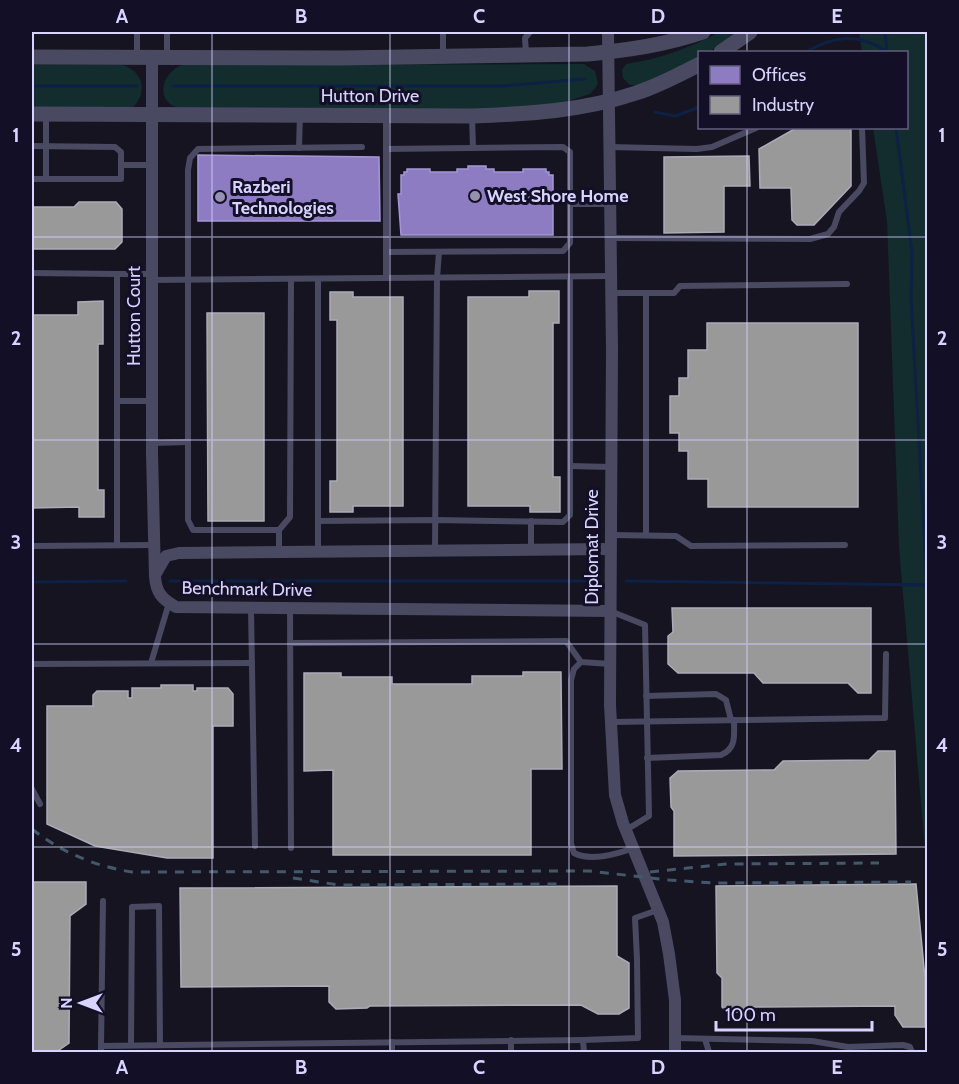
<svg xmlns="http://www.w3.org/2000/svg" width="959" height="1084" font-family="Cabin,sans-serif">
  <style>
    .green { fill: #132c2d }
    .offices { fill: #8e7cc3; stroke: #a496d5; stroke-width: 1.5 }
    .industry { fill: #999; stroke: #acabb8; stroke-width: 1.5 }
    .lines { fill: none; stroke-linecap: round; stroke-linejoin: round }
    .stream { stroke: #0d2144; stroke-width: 3 }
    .service { stroke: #4a4962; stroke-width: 6 }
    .minor { stroke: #4a4962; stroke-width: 12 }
    .tertiary { stroke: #4a4962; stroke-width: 15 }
    .rail { stroke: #43596b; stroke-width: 3; stroke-dasharray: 9 8; stroke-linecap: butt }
    .grid { fill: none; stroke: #d9d4ff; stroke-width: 1.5; stroke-opacity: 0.55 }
    .poi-dot { fill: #9591b1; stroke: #130f26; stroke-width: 2 }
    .labels { text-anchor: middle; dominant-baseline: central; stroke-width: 6; stroke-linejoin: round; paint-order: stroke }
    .street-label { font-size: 18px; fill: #d9d4ff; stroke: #130f26 }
    .poi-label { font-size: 18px; font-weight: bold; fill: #d9d4ff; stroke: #130f26; text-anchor: start }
    .neatline { fill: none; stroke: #d9d4ff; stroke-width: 2 }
    .grid-label { font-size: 20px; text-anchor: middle; font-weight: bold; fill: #d9d4ff }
  </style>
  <rect width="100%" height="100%" fill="#161421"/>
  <!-- green -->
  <g class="green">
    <path d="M720,32H738L710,51L700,52L699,57L641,85H630L623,78L622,70L626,64C660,59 689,48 720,32Z"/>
    <polygon points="859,32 927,32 927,873 899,547 887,221 873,128 906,128 906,52 862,52"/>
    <path d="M584,64L595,71L598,83L596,87L590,94L559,104L489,110L188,109C182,108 174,108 169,103C156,91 167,70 182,65Z"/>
    <path d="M32,65H122C144,71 148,94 132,108L32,110Z"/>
  </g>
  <!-- offices -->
  <g class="offices">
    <polygon points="198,155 379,157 380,221 198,221"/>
    <polygon points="468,166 486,166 486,169 494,169 494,172 523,172 523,169 546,169 546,172 549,172 549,175 553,175 553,235 401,235 398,194 401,194 401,175 404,175 404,172 407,172 407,169 430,169 430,172 457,172 457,169 468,169"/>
  </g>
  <!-- industry -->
  <g class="industry">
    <polygon points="796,128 851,128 851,186 814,225 797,225 792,220 791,188 760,188 759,149"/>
    <polygon points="749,156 750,186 724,186 724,232 664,233 664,157"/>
    <polygon points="79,202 116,202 122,209 122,242 115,249 32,249 32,207 74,207"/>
    <polygon points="529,291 559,291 559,323 553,323 553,477 560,477 560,512 530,512 530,506 468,506 468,297 529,297"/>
    <polygon points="330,292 353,292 353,297 403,297 403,506 353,506 353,512 330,512 330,481 337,481 337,320 330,320"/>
    <polygon points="103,301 103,344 98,344 98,490 104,490 104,517 79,517 79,507 32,508 32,315 78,315 78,302"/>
    <polygon points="207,313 264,313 264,521 208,521"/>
    <polygon points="707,323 858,323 858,507 708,507 708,479 688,479 688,451 679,451 679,433 670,433 670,396 679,396 679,378 688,378 688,350 707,350"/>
    <polygon points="672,608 871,608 871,693 858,693 848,683 763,683 754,673 678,673 668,664 668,636 673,632"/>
    <polygon points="523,672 561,672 562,769 531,769 531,855 333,855 333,770 304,771 304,673 341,673 341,677 392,677 392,684 472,684 472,676 523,676"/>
    <polygon points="161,685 193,685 193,691 197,691 197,688 228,688 233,694 233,726 213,726 213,858 167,858 95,846 47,824 47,706 93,706 93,695 97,691 128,691 128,698 132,698 132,688 161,688"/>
    <polygon points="878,751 895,751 896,854 674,856 674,811 671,807 670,778 678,771 774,770 783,761 869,760"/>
    <polygon points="32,882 86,882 86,904 70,916 69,1043 56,1052 32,1052"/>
    <polygon points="916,884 925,978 925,1027 903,1027 895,1015 895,1006 751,1007 746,1012 727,1012 722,1007 722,978 717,973 716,886"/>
    <polygon points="617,886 617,956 629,963 629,1008 619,1014 598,1014 581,1005 370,1006 367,1008 336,1009 329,1002 329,986 181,987 180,888"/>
  </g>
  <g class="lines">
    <!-- stream -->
    <g class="stream">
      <polyline points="885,32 887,51"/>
      <path d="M806,52C834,36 859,32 887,52"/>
      <polyline points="32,86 137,86"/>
      <polyline points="173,86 503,86 585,79"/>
      <polyline points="655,112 675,116 700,107"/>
      <polyline points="896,128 912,253 911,298 928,603"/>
      <polyline points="170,581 594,581"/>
      <polyline points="626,581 926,585"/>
      <polyline points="32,582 126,581"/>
    </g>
    <!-- service -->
    <g class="service">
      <polyline points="137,32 137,55"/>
      <polyline points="167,32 167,56"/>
      <polyline points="443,32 443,55"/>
      <polyline points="526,54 525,38 530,32"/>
      <polyline points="46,115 46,179 121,179 121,165 152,165"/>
      <polyline points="472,116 473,148"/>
      <polyline points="386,117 386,278"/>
      <polyline points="32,146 115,147 121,152 121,165"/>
      <polyline points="609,147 697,149 712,147 756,128"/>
      <polyline points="299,148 300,115"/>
      <polyline points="386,149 563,147 570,152 570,243 563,251 386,252"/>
      <polyline points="32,179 46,179"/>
      <polyline points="570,204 610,204"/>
      <polyline points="611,238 810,239 828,234 834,227 839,212 859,191 864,183 862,128"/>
      <polyline points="32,273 117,274"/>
      <polyline points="291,279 290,517 279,530 193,530 188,520 188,170 190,158 198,149 362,147"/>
      <polyline points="152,280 611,276"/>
      <polyline points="611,293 646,293"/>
      <polyline points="117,401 152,401"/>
      <polyline points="152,443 188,442"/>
      <polyline points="570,466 611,467"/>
      <polyline points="318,521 435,520 563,522 570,515 570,277"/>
      <polyline points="279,530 279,552"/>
      <polyline points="611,535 676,536 691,546 845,545"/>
      <polyline points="646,535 646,293 674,293 680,286 847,284"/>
      <polyline points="117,545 117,274 152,274"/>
      <polyline points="32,546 154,545"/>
      <polyline points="531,549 531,521"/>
      <polyline points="435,550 437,278 439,252"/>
      <polyline points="318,552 318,279"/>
      <polyline points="251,608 255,846"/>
      <polyline points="290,608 291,848"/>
      <polyline points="610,611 645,625 649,816 626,830"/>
      <polyline points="290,643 566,641 581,662 610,664"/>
      <path d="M581,662L574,669L571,680V844L574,853C591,862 617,854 634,848"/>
      <polyline points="151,663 169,603"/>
      <polyline points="32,664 252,663"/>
      <polyline points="646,696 716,694 726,700 731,720"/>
      <polyline points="611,722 885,718 886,654"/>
      <path d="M647,758L721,755C737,748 734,735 734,720"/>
      <polyline points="32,789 40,804"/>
      <polyline points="675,1038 812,1041 848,1047 903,1045 910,1047 912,1052"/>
      <polyline points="705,1039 709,1052"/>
      <polyline points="511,1040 511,1052"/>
      <polyline points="392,1042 392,1052"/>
      <polyline points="131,1045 132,907 159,906 160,1045"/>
      <polyline points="101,1046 103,901"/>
      <polyline points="101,1052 101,1046 583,1040"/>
      <polyline points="584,1052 583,1040 638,1038 637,959 635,918 658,910"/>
    </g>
    <!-- minor -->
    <g class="minor">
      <polyline points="608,32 612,350 610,705 615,795 623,823 663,922 669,954 675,1000 675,1052"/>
      <path d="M152,56V453L155,576C156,593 162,599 176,607L610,611"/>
      <polyline points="155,575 166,556 179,553 610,549"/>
    </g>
    <!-- tertiary -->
    <g class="tertiary">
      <polyline points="721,52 750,32"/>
      <path d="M32,57L341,58L588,54C628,50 665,45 703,32"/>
      <path d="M32,114L472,116C528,114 583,111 636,93C658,86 679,75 700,64"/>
    </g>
    <!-- rail -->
    <g class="rail">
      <path d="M32,829C61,852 94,866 132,872L589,871L669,880L713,883L911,882"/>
      <polyline points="650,872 726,864 879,863"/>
      <polyline points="293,878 339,885 560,884"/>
    </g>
  </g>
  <!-- grid -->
  <path class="grid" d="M212,32V1052M390,32V1052M569,32V1052M747,32V52M747,128V1052M32,237H928M32,440H928M32,644H928M32,847H928"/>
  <!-- markers -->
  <g class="poi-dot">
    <circle cx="475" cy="196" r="6"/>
    <circle cx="220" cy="197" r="6"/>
  </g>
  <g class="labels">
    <!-- street labels -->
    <g class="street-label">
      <text x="370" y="96">Hutton Drive</text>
      <text transform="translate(134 316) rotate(-90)">Hutton Court</text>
      <text transform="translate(592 547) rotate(-90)">Diplomat Drive</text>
      <text transform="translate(247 589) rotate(1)">Benchmark Drive</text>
    </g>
    <!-- poi labels -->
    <g class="poi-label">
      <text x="232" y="187">Razberi<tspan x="232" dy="21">Technologies</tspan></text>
      <text x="487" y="196">West Shore Home</text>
    </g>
  </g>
  <!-- border -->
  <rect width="959" height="1084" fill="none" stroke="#130f26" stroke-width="66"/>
  <!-- legend -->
  <rect x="698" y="51" width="210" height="78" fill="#130f26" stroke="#625e7d" stroke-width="1.5"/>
  <rect x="710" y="66" width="30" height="18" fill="#8e7cc3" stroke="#625e7d" stroke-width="1.5"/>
  <text x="752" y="81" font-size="18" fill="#d9d4ff">Offices</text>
  <rect x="710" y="96" width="30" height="18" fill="#999999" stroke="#625e7d" stroke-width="1.5"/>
  <text x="752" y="111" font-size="18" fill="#d9d4ff">Industry</text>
  <!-- north arrow -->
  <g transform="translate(81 1003) rotate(270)" stroke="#130f26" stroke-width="4.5" paint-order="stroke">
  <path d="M0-4.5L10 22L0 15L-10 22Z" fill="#d9d4ff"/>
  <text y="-9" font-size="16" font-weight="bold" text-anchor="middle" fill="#d9d4ff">N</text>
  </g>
  <!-- scale -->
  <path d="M716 1021v9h156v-9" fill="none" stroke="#d9d4ff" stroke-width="3"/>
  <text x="725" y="1021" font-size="18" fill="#d9d4ff" stroke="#130f26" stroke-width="4.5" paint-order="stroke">100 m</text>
  <rect x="33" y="33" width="893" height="1018" class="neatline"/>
  <g class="grid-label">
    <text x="122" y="23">A</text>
    <text x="301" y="23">B</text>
    <text x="479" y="23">C</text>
    <text x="658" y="23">D</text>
    <text x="837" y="23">E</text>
    <text x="16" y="142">1</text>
    <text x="942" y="142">1</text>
    <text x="16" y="345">2</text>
    <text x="942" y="345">2</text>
    <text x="16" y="549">3</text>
    <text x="942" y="549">3</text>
    <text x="16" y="752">4</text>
    <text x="942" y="752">4</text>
    <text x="16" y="956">5</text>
    <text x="942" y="956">5</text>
    <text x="122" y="1074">A</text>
    <text x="301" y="1074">B</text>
    <text x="479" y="1074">C</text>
    <text x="658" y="1074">D</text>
    <text x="837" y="1074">E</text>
  </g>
</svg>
